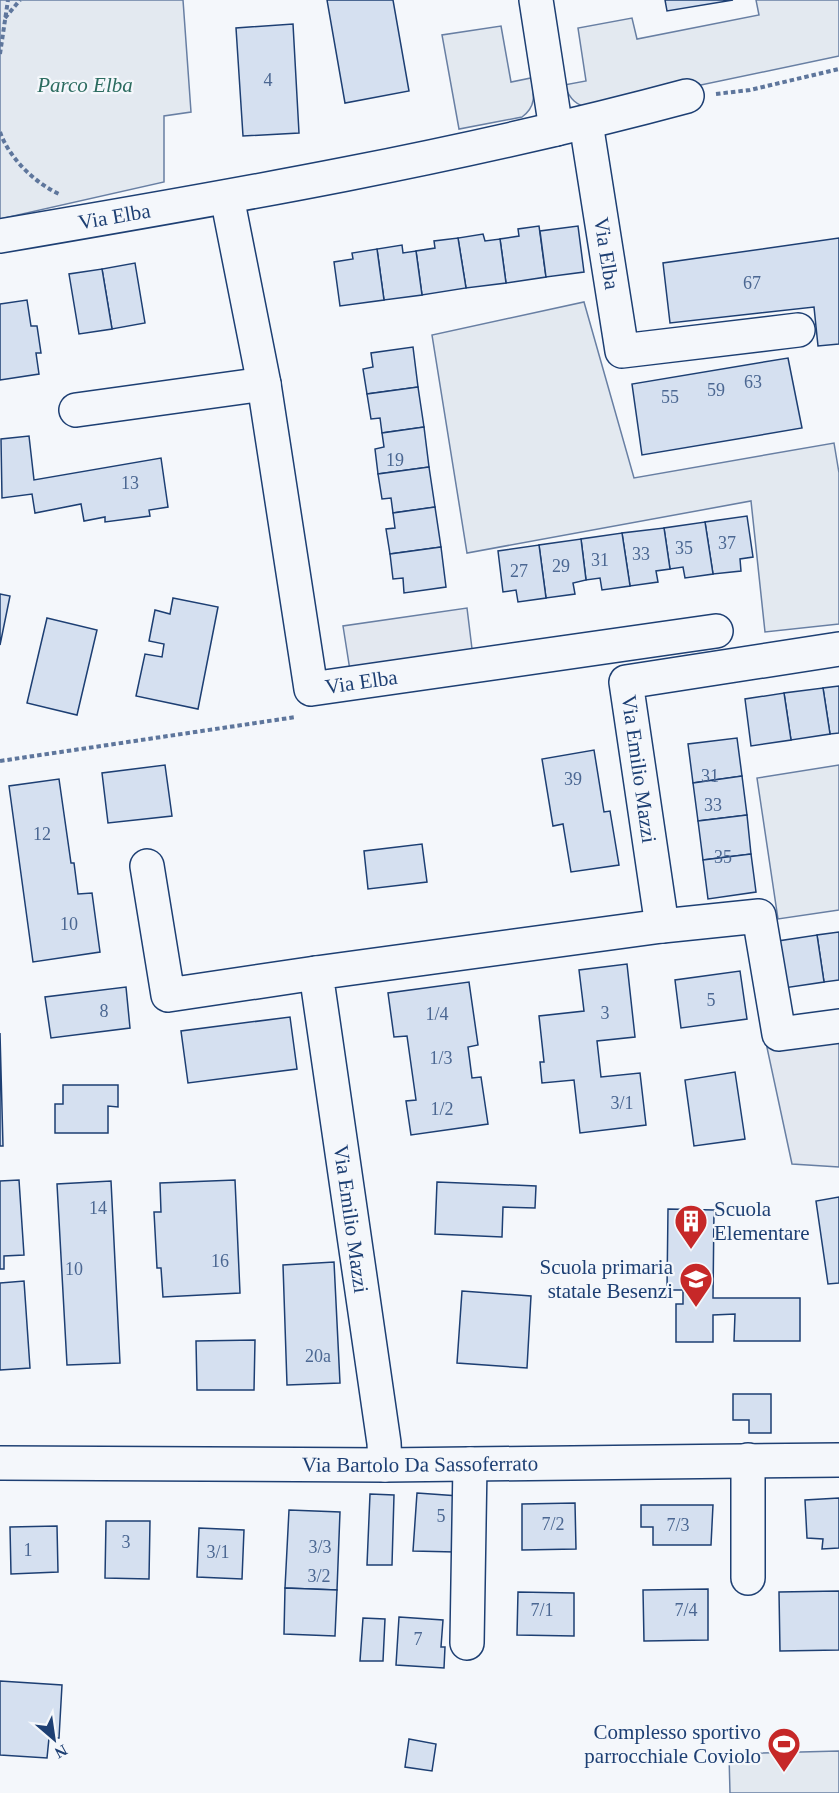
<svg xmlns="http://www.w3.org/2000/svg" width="839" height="1793" font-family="Georgia,serif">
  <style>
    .green { fill: #e3e9f0; stroke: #687fa3; stroke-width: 1.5 }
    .parking { fill: #e3e8f0; stroke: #687fa3; stroke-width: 1.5 }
    .building { fill: #d5e0f0; stroke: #1d3f73; stroke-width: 1.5 }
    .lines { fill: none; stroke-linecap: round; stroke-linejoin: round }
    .minor-casing { stroke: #1d3f73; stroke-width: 36 }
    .path { stroke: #5e769c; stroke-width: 4; stroke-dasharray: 4.5 3; stroke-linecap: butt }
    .minor { stroke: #f4f7fb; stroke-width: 33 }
    .labels { text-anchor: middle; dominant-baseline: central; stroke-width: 4.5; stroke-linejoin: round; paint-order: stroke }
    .number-label { font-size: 18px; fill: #4b6792 }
    .park-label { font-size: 21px; font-style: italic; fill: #2c6c60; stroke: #f4f7fb }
    .street-label { font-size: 21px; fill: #1d3f73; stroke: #f4f7fb }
    .poi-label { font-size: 21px; fill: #1d3f73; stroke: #f4f7fb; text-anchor: end }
  </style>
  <rect width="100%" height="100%" fill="#f4f7fb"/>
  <!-- green -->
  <g class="green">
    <polygon points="0,0 183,0 191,112 164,116 164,182 0,219"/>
    <path d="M756,0H839V56L591,108C576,106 570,99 564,85L586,81L578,28L632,18L637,39L759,15Z"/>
    <path d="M501,26L511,82L531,78C534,94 537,106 522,117L459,129L442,35Z"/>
    <polygon points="584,302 634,478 834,443 839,473 839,624 765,632 751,501 467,553 432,335"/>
    <polygon points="839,765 839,910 778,919 757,778"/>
    <polygon points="839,1751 839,1793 730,1793 729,1754"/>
  </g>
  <!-- parking -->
  <g class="parking">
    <polygon points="467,608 474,665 352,683 343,626"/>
    <polygon points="839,1034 839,1167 792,1164 766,1043"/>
  </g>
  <!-- building -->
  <g class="building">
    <polygon points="327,0 393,0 409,91 345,103"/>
    <polygon points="665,0 733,0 667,11"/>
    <polygon points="293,24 299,133 243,136 236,28"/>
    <polygon points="539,226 546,277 506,283 500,239 519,236 518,229"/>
    <polygon points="578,226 584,272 546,277 540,231"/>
    <polygon points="483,234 485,241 500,239 506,283 466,288 458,238"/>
    <polygon points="458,238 466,288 422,295 416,251 435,248 434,241"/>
    <polygon points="839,238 839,344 818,346 814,307 670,323 663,263"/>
    <polygon points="402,245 403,253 416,251 422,295 384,300 377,249"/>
    <polygon points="377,249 384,300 340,306 334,262 353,259 352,253"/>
    <polygon points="135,263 145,323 112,329 102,269"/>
    <polygon points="102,269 112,329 79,334 69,274"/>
    <polygon points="27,300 31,326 37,326 41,353 36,353 39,374 0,380 0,304"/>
    <polygon points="413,347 418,387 367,394 363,369 373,367 371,353"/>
    <polygon points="788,358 802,428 642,455 632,384"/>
    <polygon points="418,387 424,427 382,433 380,418 371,419 367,394"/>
    <polygon points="424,427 429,467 378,474 375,449 384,447 382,433"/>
    <polygon points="29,436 34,480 161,458 168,507 149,510 150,516 105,522 105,517 84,521 81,504 35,513 32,494 2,498 1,439"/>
    <polygon points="429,467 435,507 393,513 391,498 382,499 378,474"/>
    <polygon points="435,507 441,547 390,554 386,529 395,528 393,513"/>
    <polygon points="747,516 753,557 740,559 741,571 713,574 705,522"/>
    <polygon points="705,522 713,574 685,578 683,567 670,569 664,528"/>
    <polygon points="664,528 670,569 656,571 658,582 630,586 622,533"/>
    <polygon points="622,533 630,586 602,590 600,578 586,580 581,539"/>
    <polygon points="581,539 586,580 573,583 575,594 546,598 539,545"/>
    <polygon points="539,545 546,598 518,602 516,590 503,592 498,551"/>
    <polygon points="441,547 446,587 404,593 403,578 393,579 390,554"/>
    <polygon points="0,594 10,596 0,645"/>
    <polygon points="173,598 218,607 198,709 136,696 145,654 162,657 164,644 149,641 155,610 170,614"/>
    <polygon points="47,618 97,630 77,715 27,703"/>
    <polygon points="839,686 839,733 830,734 823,688"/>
    <polygon points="823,688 830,734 791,740 784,693"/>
    <polygon points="784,693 791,740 751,746 745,699"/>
    <polygon points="737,738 742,776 693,783 688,744"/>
    <polygon points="594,750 604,812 610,811 619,865 571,872 563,824 553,826 542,759"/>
    <polygon points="165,765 172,816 108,823 102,773"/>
    <polygon points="742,776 747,815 698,821 693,783"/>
    <polygon points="59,779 71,863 74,863 78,894 92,893 100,952 33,962 9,786"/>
    <polygon points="747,815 751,854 703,860 698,821"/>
    <polygon points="422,844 427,882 368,889 364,851"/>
    <polygon points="751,854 756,892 708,899 703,860"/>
    <polygon points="839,932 839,980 824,982 817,935"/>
    <polygon points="817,935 824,982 784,988 778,941"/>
    <polygon points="627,964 635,1037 597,1041 601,1077 640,1073 646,1125 580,1133 574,1080 542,1083 540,1062 544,1062 539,1016 584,1011 579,970"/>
    <polygon points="740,971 747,1019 681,1028 675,980"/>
    <polygon points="469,982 478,1045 468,1047 472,1078 481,1077 488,1124 411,1135 406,1101 416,1100 407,1036 394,1037 388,993"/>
    <polygon points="126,987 130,1028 51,1038 45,997"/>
    <polygon points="290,1017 297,1069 188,1083 181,1031"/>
    <polygon points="0,1033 3,1146 0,1146"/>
    <polygon points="735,1072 745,1139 694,1146 685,1080"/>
    <polygon points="63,1085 118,1085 118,1107 108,1106 108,1133 55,1133 55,1104 63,1104"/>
    <polygon points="19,1180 24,1255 4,1256 4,1269 0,1269 0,1181"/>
    <polygon points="235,1180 240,1293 163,1297 161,1268 157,1268 154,1212 161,1212 160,1183"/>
    <polygon points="111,1181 120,1363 67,1365 57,1184"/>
    <polygon points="437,1182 536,1186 535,1208 503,1207 502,1237 435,1234"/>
    <polygon points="839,1197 839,1283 828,1284 816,1201"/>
    <polygon points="668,1209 714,1210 713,1298 800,1298 800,1341 734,1341 735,1314 713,1315 713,1342 676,1342 676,1304 683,1304 683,1290 667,1290"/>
    <polygon points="334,1262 340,1383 287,1385 283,1265"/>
    <polygon points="24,1281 30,1368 0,1370 0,1283"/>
    <polygon points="462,1291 531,1296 527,1368 457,1363"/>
    <polygon points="255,1340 254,1390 197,1390 196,1341"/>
    <polygon points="733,1394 771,1394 771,1433 749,1433 749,1420 733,1420"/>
    <polygon points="417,1493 459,1496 455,1552 413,1551"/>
    <polygon points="370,1494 394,1495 392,1565 367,1565"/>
    <polygon points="839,1498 839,1548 822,1549 823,1539 807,1538 805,1500"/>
    <polygon points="575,1503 576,1549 522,1550 522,1504"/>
    <polygon points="641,1505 713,1505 711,1545 653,1545 653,1527 641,1527"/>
    <polygon points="289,1510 340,1512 337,1590 285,1588"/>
    <polygon points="106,1521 150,1521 149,1579 105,1578"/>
    <polygon points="57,1526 58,1572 11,1574 10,1527"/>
    <polygon points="199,1528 244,1530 242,1579 197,1577"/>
    <polygon points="285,1588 337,1590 335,1636 284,1634"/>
    <polygon points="708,1589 708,1640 644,1641 643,1590"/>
    <polygon points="839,1591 839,1650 780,1651 779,1592"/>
    <polygon points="518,1592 574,1593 574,1636 517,1635"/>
    <polygon points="399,1617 443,1620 441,1647 445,1647 444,1668 396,1665"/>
    <polygon points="363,1618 385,1619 383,1661 360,1661"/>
    <polygon points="0,1681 62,1685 59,1738 49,1738 47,1758 0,1755"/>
    <polygon points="409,1739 436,1744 432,1771 405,1767"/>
  </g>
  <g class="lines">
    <defs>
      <g id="minor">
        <polyline points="536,0 556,129"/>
        <path id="s1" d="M586,123L622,351L798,330"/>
        <path id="s2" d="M227,197L264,384L311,689L716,631"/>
        <path id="s3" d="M0,236C230,197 461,157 687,96"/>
        <polyline points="76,410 264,384"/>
        <polyline points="147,866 168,995 316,973"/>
        <polyline points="662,926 759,916 779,1034 839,1026"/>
        <polyline points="748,1460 748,1578"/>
        <path id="s4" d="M0,1463L385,1465L839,1460"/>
        <polyline points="385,1465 384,1443 316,973 662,926 626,682 839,649"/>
        <polyline points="467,1643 470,1464"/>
      </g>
    </defs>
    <!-- minor casing -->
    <use href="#minor" class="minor-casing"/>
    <!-- path -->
    <g class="path">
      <polyline points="5,18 20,0"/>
      <polyline points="0,54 8,0"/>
      <polyline points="716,94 750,90 839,69"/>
      <path d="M0,132C9,158 35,183 59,194"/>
      <polyline points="0,761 296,717"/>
    </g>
    <!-- minor -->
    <use href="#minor" class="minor"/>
  </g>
  <!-- icons -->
  <defs>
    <symbol id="building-pin" viewBox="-11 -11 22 30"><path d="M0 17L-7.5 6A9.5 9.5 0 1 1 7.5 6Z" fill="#c62828" stroke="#f4f7fb"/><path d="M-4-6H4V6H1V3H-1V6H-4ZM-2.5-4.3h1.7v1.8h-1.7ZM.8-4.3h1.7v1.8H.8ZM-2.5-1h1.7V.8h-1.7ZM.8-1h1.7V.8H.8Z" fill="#fff"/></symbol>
    <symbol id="school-pin" viewBox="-11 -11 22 30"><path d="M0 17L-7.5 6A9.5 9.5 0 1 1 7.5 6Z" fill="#c62828" stroke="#f4f7fb"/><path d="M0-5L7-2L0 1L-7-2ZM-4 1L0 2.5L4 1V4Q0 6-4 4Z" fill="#fff"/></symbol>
    <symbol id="stadium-pin" viewBox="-11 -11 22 30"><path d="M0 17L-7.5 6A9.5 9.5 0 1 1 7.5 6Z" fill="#c62828" stroke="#f4f7fb"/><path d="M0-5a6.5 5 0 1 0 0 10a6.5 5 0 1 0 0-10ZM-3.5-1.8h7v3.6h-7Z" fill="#fff"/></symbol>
  </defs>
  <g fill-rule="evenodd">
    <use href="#building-pin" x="672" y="1202" width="38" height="52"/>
    <use href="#school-pin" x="677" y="1260" width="38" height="52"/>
    <use href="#stadium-pin" x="765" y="1725" width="38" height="52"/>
  </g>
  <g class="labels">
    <!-- number labels -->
    <g class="number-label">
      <text x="268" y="80">4</text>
      <text x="752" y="283">67</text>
      <text x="753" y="382">63</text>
      <text x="716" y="390">59</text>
      <text x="670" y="397">55</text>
      <text x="395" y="460">19</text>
      <text x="130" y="483">13</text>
      <text x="727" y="543">37</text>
      <text x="684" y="548">35</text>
      <text x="641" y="554">33</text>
      <text x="600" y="560">31</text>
      <text x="561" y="566">29</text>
      <text x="519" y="571">27</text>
      <text x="710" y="776">31</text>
      <text x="573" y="779">39</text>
      <text x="713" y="805">33</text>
      <text x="42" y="834">12</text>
      <text x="723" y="857">35</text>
      <text x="69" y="924">10</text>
      <text x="711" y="1000">5</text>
      <text x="104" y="1011">8</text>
      <text x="605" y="1013">3</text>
      <text x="437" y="1014">1/4</text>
      <text x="441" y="1058">1/3</text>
      <text x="622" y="1103">3/1</text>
      <text x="442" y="1109">1/2</text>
      <text x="98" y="1208">14</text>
      <text x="220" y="1261">16</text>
      <text x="74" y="1269">10</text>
      <text x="318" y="1356">20a</text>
      <text x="441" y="1516">5</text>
      <text x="553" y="1524">7/2</text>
      <text x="678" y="1525">7/3</text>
      <text x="126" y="1542">3</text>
      <text x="320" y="1547">3/3</text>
      <text x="28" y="1550">1</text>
      <text x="218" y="1552">3/1</text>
      <text x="319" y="1576">3/2</text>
      <text x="542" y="1610">7/1</text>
      <text x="686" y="1610">7/4</text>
      <text x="418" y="1639">7</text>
    </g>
    <!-- park labels -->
    <g class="park-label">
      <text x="85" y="85">Parco Elba</text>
    </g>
    <!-- street labels -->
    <g class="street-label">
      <text stroke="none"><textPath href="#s3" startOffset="116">Via Elba</textPath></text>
      <text stroke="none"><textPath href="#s1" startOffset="132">Via Elba</textPath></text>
      <text stroke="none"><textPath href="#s2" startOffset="550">Via Elba</textPath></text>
      <text transform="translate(639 769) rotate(82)">Via Emilio Mazzi</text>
      <text transform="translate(351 1219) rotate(82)">Via Emilio Mazzi</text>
      <text stroke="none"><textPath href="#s4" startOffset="420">Via Bartolo Da Sassoferrato</textPath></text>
    </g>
    <!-- poi labels -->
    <g class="poi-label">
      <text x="714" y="1209" text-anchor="start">Scuola<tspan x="714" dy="24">Elementare</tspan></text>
      <text x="673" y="1267">Scuola primaria<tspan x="673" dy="24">statale Besenzi</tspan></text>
      <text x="761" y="1732">Complesso sportivo<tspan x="761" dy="24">parrocchiale Coviolo</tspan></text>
    </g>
  </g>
  <!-- north arrow -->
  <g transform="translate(54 1739) rotate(151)" stroke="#f4f7fb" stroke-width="4.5" paint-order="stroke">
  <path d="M0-4.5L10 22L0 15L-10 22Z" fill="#1d3f73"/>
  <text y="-9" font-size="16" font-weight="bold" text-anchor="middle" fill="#1d3f73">N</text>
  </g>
</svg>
